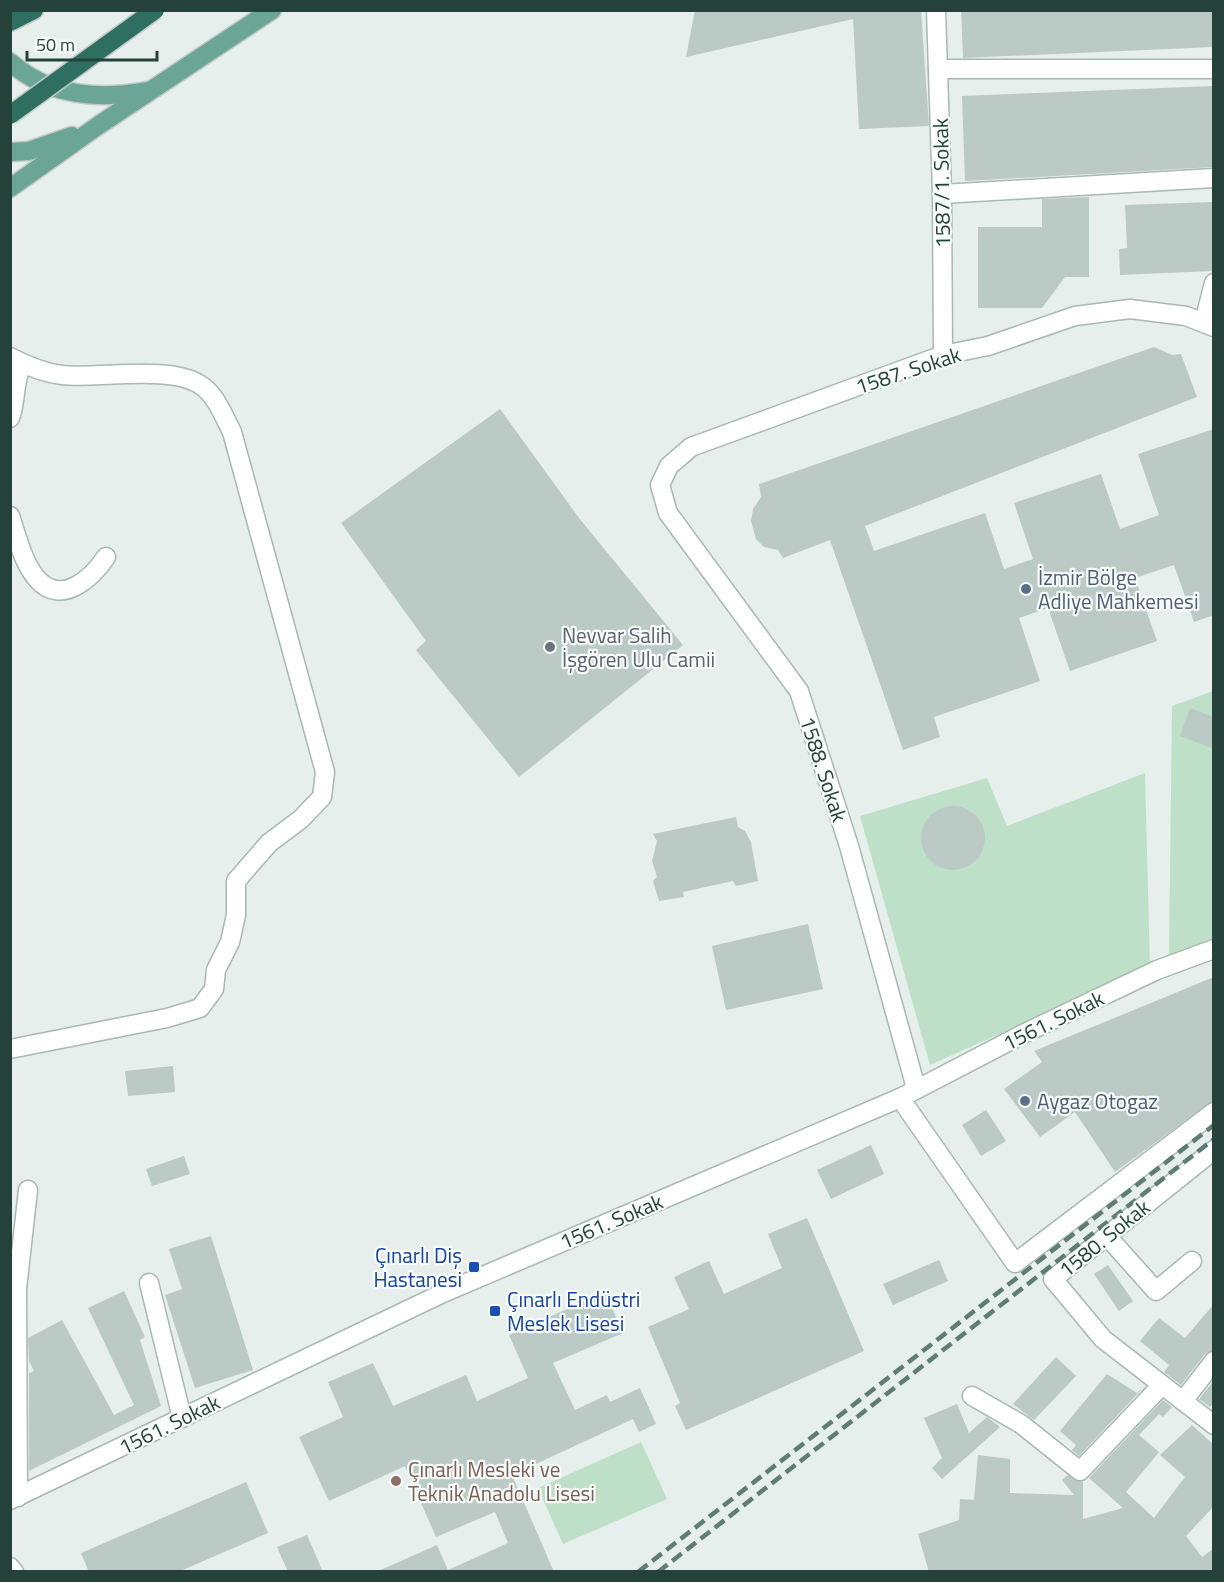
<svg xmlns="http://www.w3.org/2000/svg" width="1224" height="1582" font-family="'Titillium Web',sans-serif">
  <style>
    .green { fill: #bfe0c8 }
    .building { fill: #bbcac4 }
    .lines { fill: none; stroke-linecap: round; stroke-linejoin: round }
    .minor-casing { stroke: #a8b8b2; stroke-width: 21 }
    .major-casing { stroke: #c2cac8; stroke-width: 21 }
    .highway-casing { stroke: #c2cac8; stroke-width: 21 }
    .minor { stroke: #fff; stroke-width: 18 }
    .major { stroke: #6aa596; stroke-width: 18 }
    .highway { stroke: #2f6f62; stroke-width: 18 }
    .rail { stroke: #5f7d75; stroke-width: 4.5; stroke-dasharray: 12 6; stroke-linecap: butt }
    .highway-bridge-casing { stroke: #c2cac8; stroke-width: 21; stroke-linecap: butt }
    .highway-bridge { stroke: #2f6f62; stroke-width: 18 }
    .service-dot { fill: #5c6f8a; stroke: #f7fbf9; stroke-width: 2 }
    .worship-dot { fill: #6b7280; stroke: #f7fbf9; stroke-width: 2 }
    .transit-dot { fill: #1a4fb4; stroke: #f7fbf9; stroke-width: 2 }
    .education-dot { fill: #8d6e63; stroke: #f7fbf9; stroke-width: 2 }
    .labels { text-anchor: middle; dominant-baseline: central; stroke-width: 4.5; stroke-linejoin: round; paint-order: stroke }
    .street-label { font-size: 21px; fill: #24423a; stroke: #f7fbf9 }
    .service-label { font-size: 21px; fill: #4e5e75; stroke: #f7fbf9; text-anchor: start }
    .worship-label { font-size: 21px; fill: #5b616d; stroke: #f7fbf9; text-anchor: start }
    .transit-label { font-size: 21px; fill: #164399; stroke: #f7fbf9; text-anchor: end }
    .education-label { font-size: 21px; fill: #785e54; stroke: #f7fbf9; text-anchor: start }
  </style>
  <rect width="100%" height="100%" fill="#e6efeb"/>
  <!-- green -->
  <g class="green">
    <polygon points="1213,691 1213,939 1169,959 1172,706"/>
    <polygon points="1145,773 1150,967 930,1065 860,816 987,778 1007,826"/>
    <polygon points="641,1442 667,1499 563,1544 538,1488"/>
  </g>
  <!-- building -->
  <g class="building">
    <polygon points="695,10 921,10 929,126 859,129 853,19 686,57"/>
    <polygon points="961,10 1214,10 1214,47 963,58"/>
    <polygon points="1214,86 1214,167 965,181 962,96"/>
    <polygon points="1089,197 1089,277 1065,277 1042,308 978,308 978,227 1042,227 1042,199"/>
    <polygon points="1213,202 1213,271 1120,275 1119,249 1127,248 1125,205"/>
    <polygon points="1154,347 1172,355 1181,354 1197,397 865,526 874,551 985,513 1004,569 1033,559 1014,503 1101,474 1120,529 1159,515 1138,454 1214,429 1214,615 1194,622 1174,565 1135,578 1157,641 1070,671 1048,608 1019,618 1040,681 934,717 940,737 903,750 830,540 783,558 778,550 764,547 756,539 751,521 753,509 761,497 759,484"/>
    <polygon points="500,409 579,518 683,645 519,777 416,650 426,641 341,523"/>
    <polygon points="1190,708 1214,717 1214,749 1180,736"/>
    <circle cx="953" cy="838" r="32"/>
    <polygon points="736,817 738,827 745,831 751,842 758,881 736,886 733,881 683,892 684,897 659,901 653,881 657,877 652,861 657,841 653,834"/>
    <polygon points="808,924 823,989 726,1010 712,946"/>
    <polygon points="1214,977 1214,1100 1115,1172 1075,1112 1040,1137 1004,1089 1042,1062 1034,1051"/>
    <polygon points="173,1066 175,1092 128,1096 125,1071"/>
    <polygon points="986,1110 1006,1141 981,1156 962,1125"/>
    <polygon points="871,1145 884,1174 831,1199 817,1170"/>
    <polygon points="184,1156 190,1174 152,1186 146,1169"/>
    <polygon points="807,1218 864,1351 686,1430 675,1406 680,1403 648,1327 689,1309 674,1277 709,1261 724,1294 782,1268 768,1234"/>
    <polygon points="211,1236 253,1370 195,1388 165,1295 182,1289 169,1249"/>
    <polygon points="939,1260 948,1281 893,1305 883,1284"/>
    <polygon points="1108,1265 1133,1301 1119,1311 1094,1274"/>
    <polygon points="124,1291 145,1337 140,1340 161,1406 29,1471 29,1373 34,1371 29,1361 28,1338 62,1320 114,1415 134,1405 88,1308"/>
    <polygon points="605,1292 623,1333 553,1363 575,1410 607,1395 610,1402 640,1388 656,1424 639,1432 633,1419 512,1475 554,1572 376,1572 437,1545 448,1570 508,1543 495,1512 436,1537 405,1466 329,1501 299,1437 343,1417 328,1382 373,1363 393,1406 466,1375 477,1401 528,1378 509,1335"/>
    <polygon points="1214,1304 1214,1350 1205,1354 1181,1385 1164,1372 1169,1365 1140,1341 1159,1318 1185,1338"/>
    <polygon points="1056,1357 1076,1376 1034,1420 1013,1404"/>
    <polygon points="1107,1374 1137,1393 1145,1386 1079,1456 1072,1450 1076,1445 1060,1431"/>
    <polygon points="1214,1380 1214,1402 1210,1407 1199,1399"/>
    <polygon points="1163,1400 1172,1407 1163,1417 1159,1414 1139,1435 1159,1452 1126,1492 1154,1518 1185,1477 1160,1455 1192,1425 1214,1445 1214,1506 1186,1536 1202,1557 1214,1548 1214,1572 929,1572 918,1534 959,1520 960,1499 974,1500 978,1455 1010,1459 1010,1493 1074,1495 1062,1480 1068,1475 1083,1482 1083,1519 1123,1508 1089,1478"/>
    <polygon points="957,1404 969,1433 987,1417 1000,1427 942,1479 932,1468 942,1458 924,1418"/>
    <polygon points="246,1482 268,1533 178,1572 89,1572 81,1553"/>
    <polygon points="307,1535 323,1572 288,1572 277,1547"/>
  </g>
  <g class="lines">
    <defs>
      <g id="minor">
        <polyline points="936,10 942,194 943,355"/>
        <polyline points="938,69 1214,69"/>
        <polyline points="942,194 1214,178"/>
        <polyline points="1204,322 1214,283"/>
        <path d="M10,357C25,365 45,373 62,375C98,379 169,365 199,384C216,394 223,415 232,432L325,772L322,797L301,819L269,843L236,881V915L230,942L216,970L214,989L200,1008L167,1018L10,1049"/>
        <path d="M10,418C17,400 13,379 23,364"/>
        <path d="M10,516C17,536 23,564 38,580C62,606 92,578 106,557"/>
        <polyline points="916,1088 849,846 799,691 668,513 660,485 669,466 691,447 943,355 988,346 1075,316 1130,309 1186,316 1214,327"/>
        <polyline points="900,1098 1015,1263 1214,1112"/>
        <polyline points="1214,1150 1053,1279 1103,1339 1214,1425"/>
        <polyline points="1107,1236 1156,1291 1192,1261"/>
        <polyline points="149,1283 182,1418"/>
        <polyline points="972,1396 1021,1424 1080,1471 1162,1385"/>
        <polyline points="1183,1401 1214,1361"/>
        <polyline points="18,1497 17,1289 28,1190"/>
        <polyline points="10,1500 443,1293 900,1098 1025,1033 1157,970 1214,949"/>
        <polyline points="10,1567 14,1572"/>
      </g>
      <g id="major">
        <path d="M10,62C48,96 99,100 147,91"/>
        <polyline points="10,152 29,151 72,136"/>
        <polyline points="10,188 99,125 272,10"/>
      </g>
      <polyline id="highway" points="10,22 34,10"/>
    </defs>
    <!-- minor casing -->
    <use href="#minor" class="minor-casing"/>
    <!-- major casing -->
    <use href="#major" class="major-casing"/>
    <!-- highway casing -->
    <use href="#highway" class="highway-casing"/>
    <!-- minor -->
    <use href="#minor" class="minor"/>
    <!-- major -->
    <use href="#major" class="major"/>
    <!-- highway -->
    <use href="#highway" class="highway"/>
    <!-- rail -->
    <g class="rail">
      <polyline points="638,1572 1214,1125"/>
      <polyline points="658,1572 1214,1139"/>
    </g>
    <defs>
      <polyline id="highway-bridge" points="10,115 155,10"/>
    </defs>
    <!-- highway-bridge casing -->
    <use href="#highway-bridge" class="highway-bridge-casing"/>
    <!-- highway-bridge -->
    <use href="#highway-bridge" class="highway-bridge"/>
  </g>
  <!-- markers -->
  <g class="service-dot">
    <circle cx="1026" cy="589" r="6"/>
    <circle cx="1025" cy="1101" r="6"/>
  </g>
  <circle class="worship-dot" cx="550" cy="647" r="6"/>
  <g class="transit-dot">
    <rect x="468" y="1261" width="12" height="12" rx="3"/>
    <rect x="489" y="1305" width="12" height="12" rx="3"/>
  </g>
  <circle class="education-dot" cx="396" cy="1481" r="6"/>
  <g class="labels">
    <!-- street labels -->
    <g class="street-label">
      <text transform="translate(941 183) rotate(-91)">1587/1. Sokak</text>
      <text transform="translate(908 370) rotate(-18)">1587. Sokak</text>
      <text transform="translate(824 769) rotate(72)">1588. Sokak</text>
      <text transform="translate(1053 1020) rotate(-26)">1561. Sokak</text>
      <text transform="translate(611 1221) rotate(-23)">1561. Sokak</text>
      <text transform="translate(1104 1238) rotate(-39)">1580. Sokak</text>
      <text transform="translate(169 1424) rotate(-26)">1561. Sokak</text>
    </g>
    <!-- service labels -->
    <g class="service-label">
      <text x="1038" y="577">İzmir Bölge<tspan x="1038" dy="24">Adliye Mahkemesi</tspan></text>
      <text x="1037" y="1101">Aygaz Otogaz</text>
    </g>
    <!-- worship labels -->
    <g class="worship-label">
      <text x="562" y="635">Nevvar Salih<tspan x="562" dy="24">İşgören Ulu Camii</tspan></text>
    </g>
    <!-- transit labels -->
    <g class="transit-label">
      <text x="462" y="1255">Çınarlı Diş<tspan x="462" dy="24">Hastanesi</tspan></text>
      <text x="507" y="1299" text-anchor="start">Çınarlı Endüstri<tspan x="507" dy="24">Meslek Lisesi</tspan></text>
    </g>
    <!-- education labels -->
    <g class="education-label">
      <text x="408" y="1469">Çınarlı Mesleki ve<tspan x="408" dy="24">Teknik Anadolu Lisesi</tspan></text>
    </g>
  </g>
  <!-- border -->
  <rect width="1224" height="1582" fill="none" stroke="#24423a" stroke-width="24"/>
  <!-- scale -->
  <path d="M27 51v9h130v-9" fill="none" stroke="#24423a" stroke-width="3"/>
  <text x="36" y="51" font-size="18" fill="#24423a" stroke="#f7fbf9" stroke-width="4.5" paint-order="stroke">50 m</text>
</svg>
